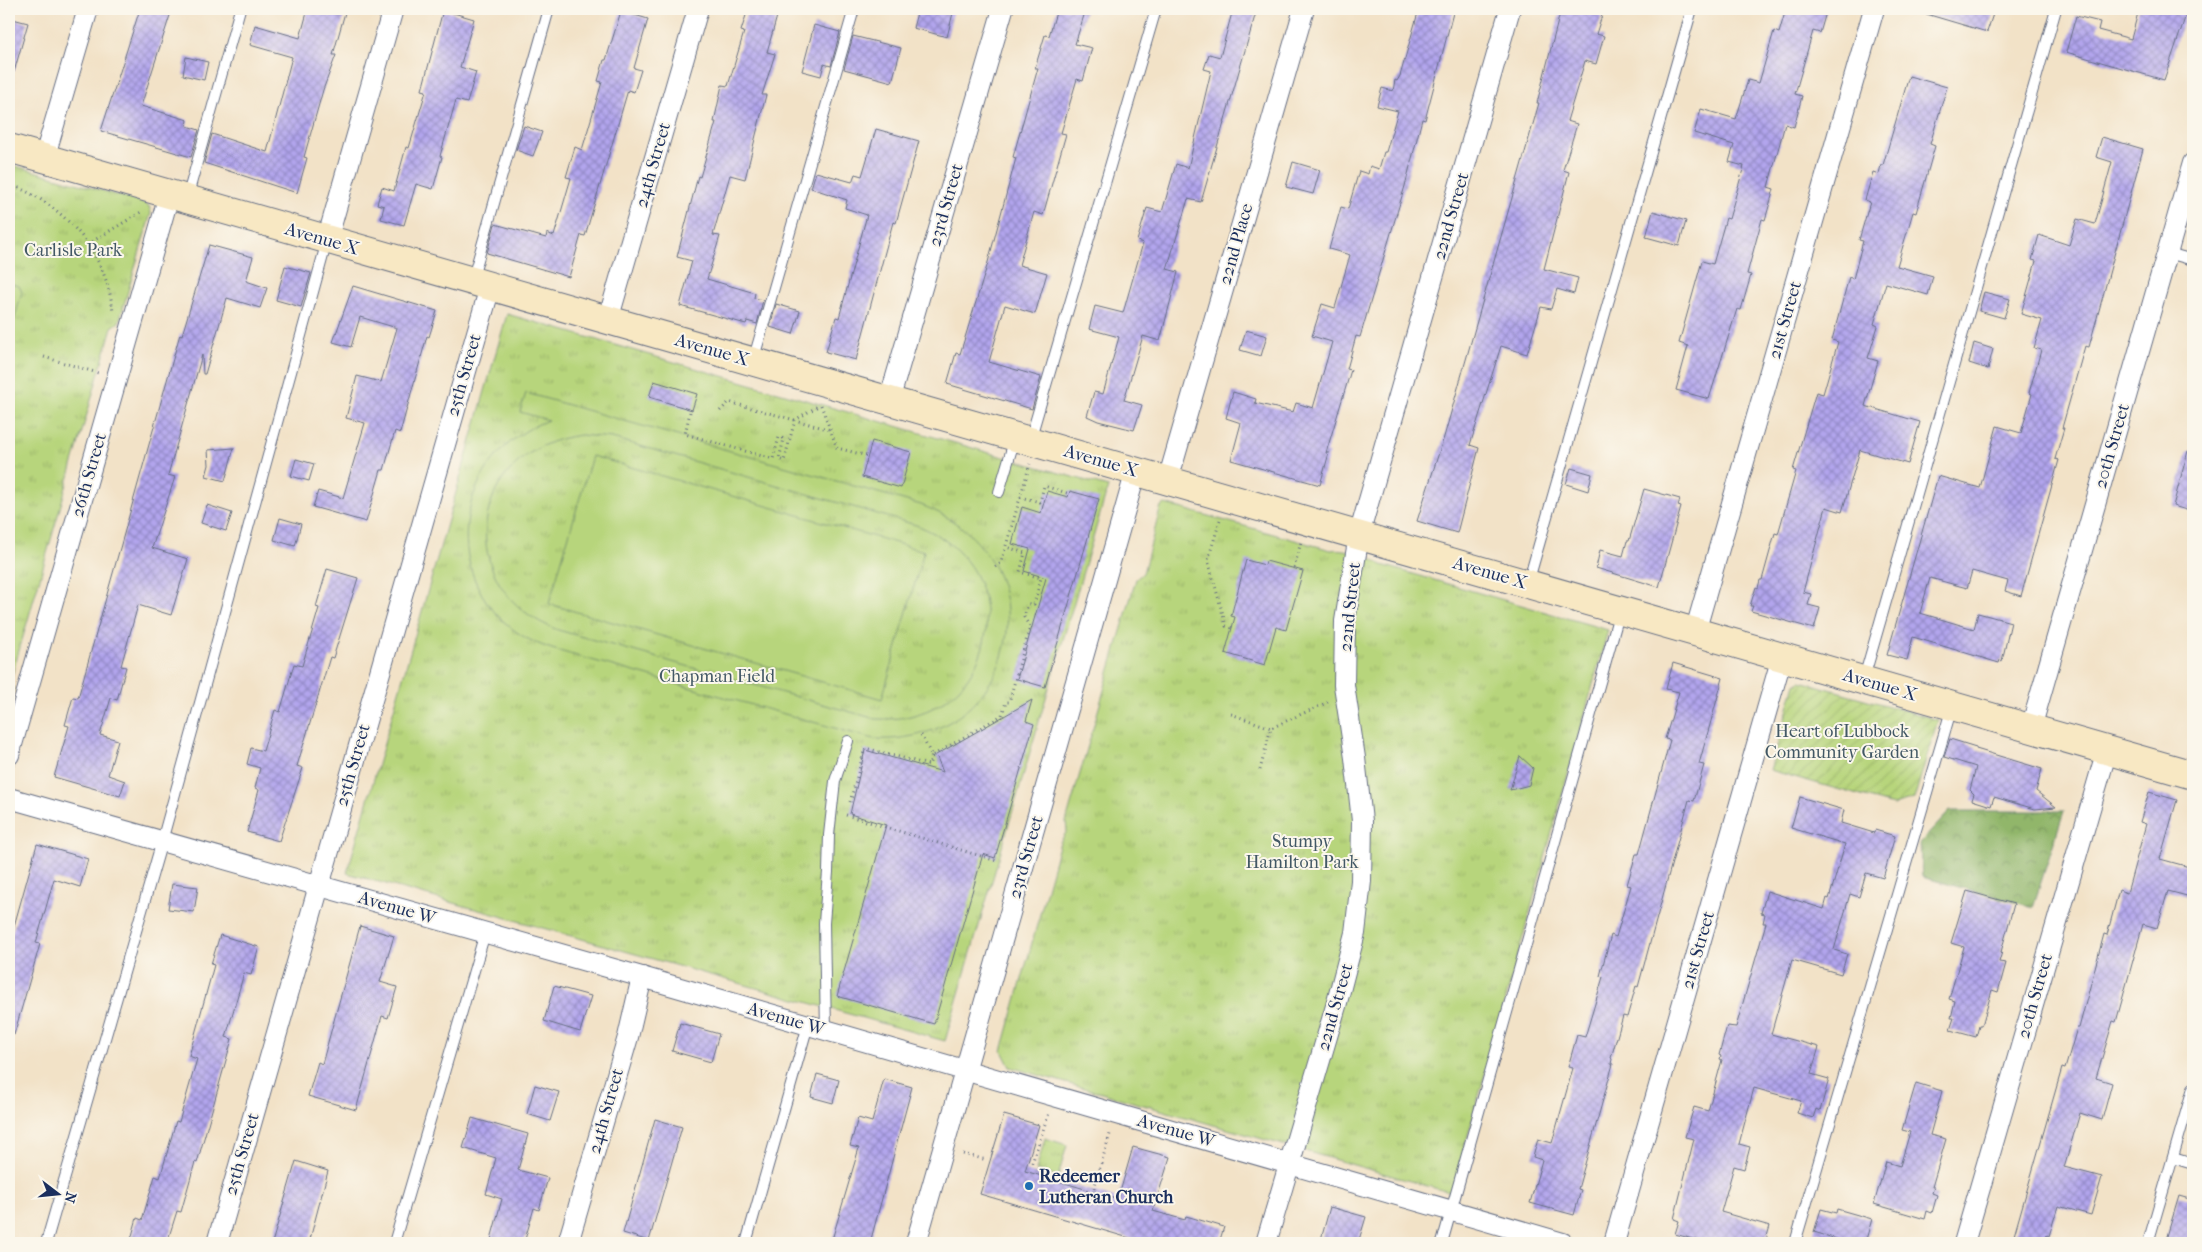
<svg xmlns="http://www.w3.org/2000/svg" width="2202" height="1252" font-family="'IM FELL French Canon',serif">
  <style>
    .forest { fill: url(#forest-crowns); stroke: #567264 }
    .park { fill: url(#park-tufts); stroke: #69826c }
    .garden { fill: url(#garden-furrows); stroke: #69826c }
    .pitch { fill: #b7d57b; stroke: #69826c; fill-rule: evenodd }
    .building { fill: url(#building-cross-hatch) }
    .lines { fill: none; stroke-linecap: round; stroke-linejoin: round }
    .lane-casing { stroke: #666e83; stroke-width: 12 }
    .street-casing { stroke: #666e83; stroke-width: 22 }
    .secondary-casing { stroke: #666e83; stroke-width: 30 }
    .path { stroke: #666e83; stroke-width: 3; stroke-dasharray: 1 4; stroke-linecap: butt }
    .lane { stroke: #fff; stroke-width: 10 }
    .street { stroke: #fff; stroke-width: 20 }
    .secondary { stroke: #f8e8c3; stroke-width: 28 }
    .poi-dot { fill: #1f6fb2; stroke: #fbf7ec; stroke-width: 2 }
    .labels { text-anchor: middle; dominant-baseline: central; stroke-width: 4; stroke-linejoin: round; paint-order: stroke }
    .street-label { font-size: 18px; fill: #1b2f5e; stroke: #fbf7ec }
    .park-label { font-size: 18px; fill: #425865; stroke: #fbf7ec }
    .poi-label { font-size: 18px; font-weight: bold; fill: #1b2f5e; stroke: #fbf7ec; text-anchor: start }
  </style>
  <defs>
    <pattern id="forest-crowns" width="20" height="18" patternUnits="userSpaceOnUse" patternTransform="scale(1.25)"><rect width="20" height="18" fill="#91b66b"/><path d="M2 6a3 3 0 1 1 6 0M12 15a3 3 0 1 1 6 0" fill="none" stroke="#76945b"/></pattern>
    <pattern id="park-tufts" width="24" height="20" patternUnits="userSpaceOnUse" patternTransform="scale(1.25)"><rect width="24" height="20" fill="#b7d57b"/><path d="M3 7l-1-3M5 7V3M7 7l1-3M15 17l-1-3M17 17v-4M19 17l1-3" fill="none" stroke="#9db76d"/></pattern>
    <pattern id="garden-furrows" width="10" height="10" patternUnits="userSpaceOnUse" patternTransform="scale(1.25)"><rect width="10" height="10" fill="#b7d57b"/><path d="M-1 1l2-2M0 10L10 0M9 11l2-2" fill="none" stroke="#9db76d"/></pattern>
    <pattern id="building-cross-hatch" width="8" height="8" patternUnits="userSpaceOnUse" patternTransform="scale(1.25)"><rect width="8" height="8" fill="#b2a5ed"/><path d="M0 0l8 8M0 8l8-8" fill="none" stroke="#9087c3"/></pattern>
  </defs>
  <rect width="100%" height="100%" fill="#fbf7ec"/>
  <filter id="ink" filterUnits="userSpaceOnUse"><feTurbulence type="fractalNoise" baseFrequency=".02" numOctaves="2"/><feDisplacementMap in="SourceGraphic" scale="10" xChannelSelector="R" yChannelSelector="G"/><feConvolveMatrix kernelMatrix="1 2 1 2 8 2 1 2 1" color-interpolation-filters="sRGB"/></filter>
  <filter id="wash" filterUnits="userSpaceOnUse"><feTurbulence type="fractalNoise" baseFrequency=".0096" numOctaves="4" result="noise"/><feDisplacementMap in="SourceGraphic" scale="20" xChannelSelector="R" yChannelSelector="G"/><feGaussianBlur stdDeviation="1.12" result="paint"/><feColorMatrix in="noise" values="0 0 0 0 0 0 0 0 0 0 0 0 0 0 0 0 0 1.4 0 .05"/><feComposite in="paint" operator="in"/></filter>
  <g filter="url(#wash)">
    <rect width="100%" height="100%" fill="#f2e2c7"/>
    <!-- forest -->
    <polygon class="forest" points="1950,811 2064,811 2033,907 1922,877 1920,843"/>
    <!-- park -->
    <g class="park">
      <polygon points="9,164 142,202 149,206 151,213 119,322 112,327 10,682 14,688 9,707"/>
      <polygon points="507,314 1108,487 945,1041 347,873"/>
      <path d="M1165,504L1331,550C1346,547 1369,557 1382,565L1608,630L1452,1193L1010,1067L1002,1051L1060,842L1067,831L1066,822L1136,579L1143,573L1161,506Z"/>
      <polygon points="1045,1138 1067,1145 1058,1177 1036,1171"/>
    </g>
    <!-- garden -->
    <polygon class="garden" points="1801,681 1938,720 1914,799 1893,805 1770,770 1795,684"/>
    <!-- pitch -->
    <g class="pitch">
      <polygon points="9,283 19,286 22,292 9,339"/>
      <path d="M526,393L921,505C1060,557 1022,746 874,739L552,649C540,645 528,640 518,633C435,575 457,455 548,420L520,412ZM581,435L612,438L916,525C1030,567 998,725 876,719L558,630C450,590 467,449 581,435Z"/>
      <polygon points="592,456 924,551 882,699 549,604"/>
    </g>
    <g id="blocks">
      <!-- building -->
      <g class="building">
        <polygon points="140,9 172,9 141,106 188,120 187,126 199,130 191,157 101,131"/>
        <polygon points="308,9 346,9 333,55 336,55 323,90 304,157 307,158 297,193 204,163 212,134 267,152 292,57 250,45 255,25 300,38"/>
        <polygon points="748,9 779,9 767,52 775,54 762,95 766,95 745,179 730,175 713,235 720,236 707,279 755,293 754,298 763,300 757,324 747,321 746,324 680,306 692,261 677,257 698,176 700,177 716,122 714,122 722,85 728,86 744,32 741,31"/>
        <polygon points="918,9 954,9 947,37 913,28"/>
        <polygon points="1057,9 1086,9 1075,44 1092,48 1083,81 1077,79 1061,133 1066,134 1043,215 1034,212 1019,265 1047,273 1035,314 1005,305 989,362 1041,377 1032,409 947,384 956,353 960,354 987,266 1016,158 1013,157 1038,68 1035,68 1045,35 1049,36"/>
        <polygon points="1233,9 1257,9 1201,202 1188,199 1167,269 1178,272 1160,341 1143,336 1124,400 1142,405 1134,430 1098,421 1087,416 1094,392 1103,394 1119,337 1089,329 1095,306 1123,313 1143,243 1137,241 1147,208 1162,212 1176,164 1188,168 1211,71 1204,69 1209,54 1220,57"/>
        <polygon points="1419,9 1454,9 1425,120 1422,119 1405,186 1360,337 1356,336 1347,369 1351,370 1326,453 1329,453 1320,485 1231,460 1241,423 1226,418 1233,392 1256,399 1255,403 1293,412 1296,403 1313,408 1332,342 1312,336 1322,304 1335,308 1350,255 1329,249 1341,207 1348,209 1359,171 1368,174 1370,166 1379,169 1384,152 1386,152 1398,111 1377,106 1382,88 1393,91 1395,80 1397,81 1400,76"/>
        <polygon points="1561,9 1604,9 1596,34 1604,36 1596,64 1585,61 1567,121 1577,124 1563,170 1569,172 1544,269 1578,278 1574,294 1557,289 1551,309 1541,307 1527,354 1501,346 1470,445 1479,448 1457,533 1417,521 1444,437 1539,103 1537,103"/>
        <polygon points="1786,9 1827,9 1820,33 1813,31 1795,94 1802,96 1794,127 1785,124 1768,187 1774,189 1765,220 1762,219 1747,274 1751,275 1741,310 1737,309 1709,399 1676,390 1688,346 1679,343 1702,261 1713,264 1726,218 1729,219 1744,166 1729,162 1734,145 1694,133 1701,109 1736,119 1748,80 1759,83 1774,31 1779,33"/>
        <polygon points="1923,9 1975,9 1993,14 1987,32 1923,13"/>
        <polygon points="2139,9 2188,9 2164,80 2066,52 2076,16 2100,22 2098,30 2131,39"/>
        <polygon points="443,10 474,19 460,67 476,72 467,103 456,100 440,156 442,157 433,189 416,184 404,225 381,219 384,206 377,204 382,187 394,191 406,147 409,148 426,91 422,90"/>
        <polygon points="621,11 648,19 634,68 641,70 634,92 628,90 585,236 581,235 569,277 487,253 495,224 546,238 547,233 554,236 571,178 566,177 575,147 582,150 602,82 598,81 604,60 606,60"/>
        <polygon points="9,18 28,23 14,72 9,71"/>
        <polygon points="814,25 840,32 831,66 824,64 821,76 802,71"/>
        <polygon points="853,36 901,48 892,82 844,69"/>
        <polygon points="186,57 208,62 204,80 183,75"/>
        <polygon points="1909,76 1947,87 1930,144 1935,146 1916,213 1913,212 1897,266 1933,276 1928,295 1886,283 1874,324 1878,326 1868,358 1878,361 1865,406 1920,422 1908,464 1860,450 1842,512 1826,507 1803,592 1811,594 1808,605 1820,608 1814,629 1751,611 1753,606 1750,606 1756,587 1758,588 1760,580 1762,580 1775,533 1778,534 1796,471 1793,470 1816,392 1823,394 1838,342 1832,340 1849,277 1853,279 1863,241 1859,240 1870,202 1865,200 1873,172 1879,174 1881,165 1883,165"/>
        <polygon points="524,126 542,132 533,156 516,150"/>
        <polygon points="876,129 919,141 896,223 893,222 856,360 826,352 836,317 839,318 867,215 845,208 847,200 811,188 816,172 852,182 855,174 862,176"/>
        <polygon points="2102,137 2143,149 2089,347 2085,346 2062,428 2064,428 2055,459 2059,460 2021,596 2005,591 2008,581 1972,571 1967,588 1930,578 1920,613 1974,629 1978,613 2011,622 2002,661 2000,660 1999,663 1913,637 1907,660 1887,655 1938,476 1980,488 1997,426 2021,433 2032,394 2029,393 2041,350 2034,348 2042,320 2021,314 2036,261 2032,260 2039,235 2069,245 2077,219 2095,224 2112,162 2096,157"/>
        <polygon points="1293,162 1320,170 1313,194 1286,187"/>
        <polygon points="1653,211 1686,221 1679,246 1646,237"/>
        <polygon points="209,245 253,257 246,281 267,288 260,308 227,298 205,374 203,374 202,355 168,475 175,477 152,548 188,559 171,615 138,605 121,666 126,667 117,700 111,698 100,735 118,740 108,775 125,781 120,796 54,777 69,726 65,725 73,697 78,698 180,334 182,335"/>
        <polygon points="285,266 311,273 301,307 276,300"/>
        <polygon points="353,286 437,311 429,337 427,336 400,433 395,431 384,470 381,470 366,522 313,507 318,491 343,498 365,423 346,418 357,376 381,382 397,328 360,317 351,347 333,342"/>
        <polygon points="1984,292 2010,299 2004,318 1979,311"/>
        <polygon points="776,304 800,311 793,334 770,327"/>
        <polygon points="1246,330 1267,336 1261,356 1240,350"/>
        <polygon points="1974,343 1993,349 1988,369 1969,363"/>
        <polygon points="654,381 697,394 692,410 649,397"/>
        <polygon points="872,441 911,452 901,488 862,477"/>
        <polygon points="234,448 225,481 206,476 209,465 208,450"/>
        <polygon points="2188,451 2193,451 2193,512 2173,506"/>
        <polygon points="296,459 314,464 309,481 291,476"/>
        <polygon points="1571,468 1592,474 1588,491 1566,484"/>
        <polygon points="1644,489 1680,499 1678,506 1681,507 1659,587 1596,568 1600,550 1623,556 1627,541 1629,541"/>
        <polygon points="1047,491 1068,497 1070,491 1099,499 1045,687 1017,679 1046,578 1024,571 1030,549 1012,544 1022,507 1041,513"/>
        <polygon points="207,505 232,513 226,531 201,523"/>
        <polygon points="280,518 301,524 295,546 274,540"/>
        <polygon points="1246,560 1265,565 1266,561 1303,571 1286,630 1276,627 1265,665 1225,653 1235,617 1231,616"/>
        <polygon points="327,569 358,578 333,658 330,657 297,766 303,768 279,841 247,832 259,790 255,788 260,768 247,764 251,748 263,751 275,710 280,712 294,664 302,666 319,608 316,607"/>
        <polygon points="1673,663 1723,678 1699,764 1704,765 1694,801 1689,800 1638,987 1636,986 1627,1017 1623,1016 1611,1058 1612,1059 1611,1064 1613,1064 1578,1189 1581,1190 1574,1215 1530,1203 1542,1160 1533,1157 1538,1139 1552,1143 1573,1068 1568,1067 1577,1035 1585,1037 1603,977 1600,976 1611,935 1616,937 1631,886 1627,885 1636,854 1639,854 1670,740 1665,739 1679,692 1666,689"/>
        <polygon points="1032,700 1026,721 1034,724 995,858 983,854 934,1024 837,996 886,825 850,814 865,750 943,772 936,755"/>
        <polygon points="1950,739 1976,747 1976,749 2042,769 2036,791 2056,807 2035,809 1994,797 1991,806 1972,800 1974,794 1970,790 1976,767 1944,757"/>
        <polygon points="1520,756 1533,768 1529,785 1510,790"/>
        <polygon points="2149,792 2177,800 2160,859 2193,868 2193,876 2187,896 2168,891 2157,928 2143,924 2116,1022 2113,1021 2096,1078 2112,1083 2102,1120 2080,1113 2064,1167 2102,1177 2091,1215 2058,1206 2049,1236 2047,1235 2044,1243 2029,1243 2013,1239 2062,1068 2065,1069 2077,1028 2079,1028 2104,934 2107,935 2119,890 2127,893 2146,824 2140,822"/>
        <polygon points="1800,797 1844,810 1841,823 1874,833 1875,830 1895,836 1883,878 1866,873 1859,897 1850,894 1834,950 1847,954 1841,974 1792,960 1771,1034 1819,1047 1811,1074 1829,1079 1820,1111 1816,1109 1813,1118 1797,1113 1801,1101 1754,1088 1739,1144 1750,1147 1744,1169 1734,1166 1721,1212 1770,1226 1765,1243 1707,1243 1675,1234 1679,1221 1674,1219 1694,1139 1685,1137 1694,1107 1708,1111 1722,1060 1720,1059 1721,1056 1719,1055 1727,1026 1736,1027 1766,923 1763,923 1765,914 1761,913 1767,891 1824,909 1827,898 1829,899 1845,844 1791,828"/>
        <polygon points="37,844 88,859 80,887 54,879 36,943 40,944 14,1035 9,1034 9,944"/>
        <polygon points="172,884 198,887 194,912 168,909"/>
        <polygon points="1967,891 2014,904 2001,952 2002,952 1999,962 2006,963 1998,992 1992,990 1983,1022 1981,1026 1979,1026 1976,1037 1950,1030 1954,1018 1951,1018 1955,1001 1949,999 1964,947 1951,943"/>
        <polygon points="360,926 394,936 380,982 397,987 388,1018 382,1016 356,1110 308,1096 318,1062 322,1064"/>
        <polygon points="220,935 259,947 251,975 244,973 226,1037 232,1039 197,1163 195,1162 181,1212 177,1211 167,1243 130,1243 137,1218 142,1220 155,1176 160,1178 176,1121 179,1122 197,1059 189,1056 214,965 211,964"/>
        <polygon points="554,986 591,996 580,1032 544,1021"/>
        <polygon points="680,1023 719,1034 711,1062 672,1051"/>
        <polygon points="817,1074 839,1080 833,1103 811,1097"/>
        <polygon points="884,1079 912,1087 870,1243 831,1243 859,1148 850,1146 858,1118 872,1122"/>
        <polygon points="1916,1083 1942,1091 1930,1135 1946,1139 1932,1187 1934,1187 1932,1193 1937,1195 1932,1213 1927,1211 1925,1219 1874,1204 1886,1162 1900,1166 1910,1132 1902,1130"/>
        <polygon points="535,1085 559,1092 550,1121 527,1114"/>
        <polygon points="1004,1115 1039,1125 1025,1171 1118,1199 1133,1147 1170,1157 1153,1211 1185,1220 1186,1216 1224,1227 1219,1243 1146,1243 980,1194"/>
        <polygon points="472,1118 528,1134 518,1170 548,1178 539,1210 534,1208 524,1243 490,1243 502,1199 486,1194 496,1158 463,1148"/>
        <polygon points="655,1119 682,1127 649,1241 623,1233"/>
        <polygon points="296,1161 328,1171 309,1243 272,1243"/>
        <polygon points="2179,1196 2193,1200 2193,1243 2165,1243"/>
        <polygon points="1330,1207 1366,1217 1358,1243 1320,1243"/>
        <polygon points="1821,1209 1836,1213 1837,1209 1872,1219 1865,1243 1839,1243 1840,1240 1814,1232"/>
      </g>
    </g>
  </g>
  <g filter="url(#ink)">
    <use href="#blocks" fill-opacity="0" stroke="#666e83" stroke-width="1"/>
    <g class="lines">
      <defs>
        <g id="lane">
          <polyline points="187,198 240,9"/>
          <polyline points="2168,253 2193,260"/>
          <polyline points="472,281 549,9"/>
          <polyline points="753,361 854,9"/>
          <polyline points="1030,440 1156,9"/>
          <polyline points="999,492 1015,438"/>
          <polyline points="1528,583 1692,9"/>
          <polyline points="1864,678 2056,9"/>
          <polyline points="826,1031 824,923 828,872 829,835 835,781 848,741"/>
          <polyline points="2173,1158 2193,1164"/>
          <polyline points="46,1243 162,841 327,241"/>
          <polyline points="394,1243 485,933"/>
          <polyline points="746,1243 808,1025"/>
          <polyline points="1442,1243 1620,611"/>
          <polyline points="1795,1243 1952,707"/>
          <polyline points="2148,1243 2193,1088"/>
        </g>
        <g id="street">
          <polyline points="44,159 88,9"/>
          <polyline points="327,240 393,9"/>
          <polyline points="608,320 698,9"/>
          <polyline points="889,401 1003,9"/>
          <polyline points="1168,480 1304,9"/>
          <polyline points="1695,632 1874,9"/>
          <polyline points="2031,728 2193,163"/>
          <polyline points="9,755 169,195"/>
          <polyline points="9,798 642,977 1563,1243"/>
          <polyline points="217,1243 490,287"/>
          <polyline points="568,1243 628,1037 642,977"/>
          <polyline points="916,1243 1136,471"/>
          <polyline points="1266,1243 1336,1006 1355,933 1361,881 1362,821 1355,758 1344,685 1345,621 1359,535 1510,9"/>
          <polyline points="1614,1243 1782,657"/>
          <polyline points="1964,1243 2107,750"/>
        </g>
        <polyline id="secondary" points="9,148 2193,775"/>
      </defs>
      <!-- lane casing -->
      <use href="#lane" class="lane-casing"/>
      <!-- street casing -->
      <use href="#street" class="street-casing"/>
      <!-- secondary casing -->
      <use href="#secondary" class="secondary-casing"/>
      <!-- path -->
      <g class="path">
        <path d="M9,184C64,204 107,253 113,312"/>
        <polyline points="88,244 143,211"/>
        <polyline points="44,357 98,373"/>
        <polyline points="821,405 837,448 868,456"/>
        <polyline points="720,411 729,402 831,430"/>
        <polyline points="690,412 685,434 773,459 779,437 784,439 779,459 784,461 795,420 818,406"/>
        <polyline points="1020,497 1040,502 1044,486 1067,493"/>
        <polyline points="1220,520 1208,560 1226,626 1232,628"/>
        <polyline points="995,567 1001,563 1030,464"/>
        <polyline points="1294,568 1301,542"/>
        <polyline points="1231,714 1271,728"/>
        <polyline points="921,735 932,756 1002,715 1006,702 1009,702 1030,627 1024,617 1028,604 1034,604 1041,578 1020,572 1025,553 1006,547"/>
        <polyline points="1260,770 1271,728 1328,702"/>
        <polyline points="850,802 865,748 929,765 932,756"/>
        <polyline points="846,815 997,861"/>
        <polyline points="963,1154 987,1160"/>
        <polyline points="1032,1163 1049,1113"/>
        <polyline points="1094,1188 1110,1134"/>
      </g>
      <!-- lane -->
      <use href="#lane" class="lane"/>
      <!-- street -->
      <use href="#street" class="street"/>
      <!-- secondary -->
      <use href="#secondary" class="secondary"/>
    </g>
  </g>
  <!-- markers -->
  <circle class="poi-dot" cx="1029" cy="1186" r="5"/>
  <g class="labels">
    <!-- street labels -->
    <g class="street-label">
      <text transform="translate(653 165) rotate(-74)">24th Street</text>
      <text transform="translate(946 205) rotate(-74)">23rd Street</text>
      <text transform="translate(1451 216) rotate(-74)">22nd Street</text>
      <text transform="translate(322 239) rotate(16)">Avenue X</text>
      <text transform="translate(1236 244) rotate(-74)">22nd Place</text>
      <text transform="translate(1785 320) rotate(-74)">21st Street</text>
      <text transform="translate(712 350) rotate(16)">Avenue X</text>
      <text transform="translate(464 375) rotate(-74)">25th Street</text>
      <text transform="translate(2112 446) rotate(-74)">20th Street</text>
      <text transform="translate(1101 461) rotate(16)">Avenue X</text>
      <text transform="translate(89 475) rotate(-74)">26th Street</text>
      <text transform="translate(1490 573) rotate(16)">Avenue X</text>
      <text transform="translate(1350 607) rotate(-84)">22nd Street</text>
      <text transform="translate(1880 685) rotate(16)">Avenue X</text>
      <text transform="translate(353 765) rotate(-74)">25th Street</text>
      <text transform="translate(1026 857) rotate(-74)">23rd Street</text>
      <text transform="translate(397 908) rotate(16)">Avenue W</text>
      <text transform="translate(1698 950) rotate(-74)">21st Street</text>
      <text transform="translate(2035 996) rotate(-74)">20th Street</text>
      <text transform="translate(1335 1007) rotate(-74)">22nd Street</text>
      <text transform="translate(786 1019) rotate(16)">Avenue W</text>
      <text transform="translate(606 1111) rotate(-74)">24th Street</text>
      <text transform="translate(1176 1131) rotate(16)">Avenue W</text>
      <text transform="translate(242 1154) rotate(-74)">25th Street</text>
    </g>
    <!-- park labels -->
    <g class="park-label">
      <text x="73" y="250">Carlisle Park</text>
      <text x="717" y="676">Chapman Field</text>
      <text x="1842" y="731">Heart of Lubbock<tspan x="1842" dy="21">Community Garden</tspan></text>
      <text x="1302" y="841">Stumpy<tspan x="1302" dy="21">Hamilton Park</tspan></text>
    </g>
    <!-- poi labels -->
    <g class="poi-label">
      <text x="1039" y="1176">Redeemer<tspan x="1039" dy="21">Lutheran Church</tspan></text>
    </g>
  </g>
  <!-- margin -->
  <rect width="2202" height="1252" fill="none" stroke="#fbf7ec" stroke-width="30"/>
  <!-- north arrow -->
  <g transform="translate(58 1194) rotate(106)" stroke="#fbf7ec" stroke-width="4" paint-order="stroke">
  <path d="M0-4L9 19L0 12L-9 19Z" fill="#1b2f5e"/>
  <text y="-8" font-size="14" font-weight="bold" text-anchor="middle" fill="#1b2f5e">N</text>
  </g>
</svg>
